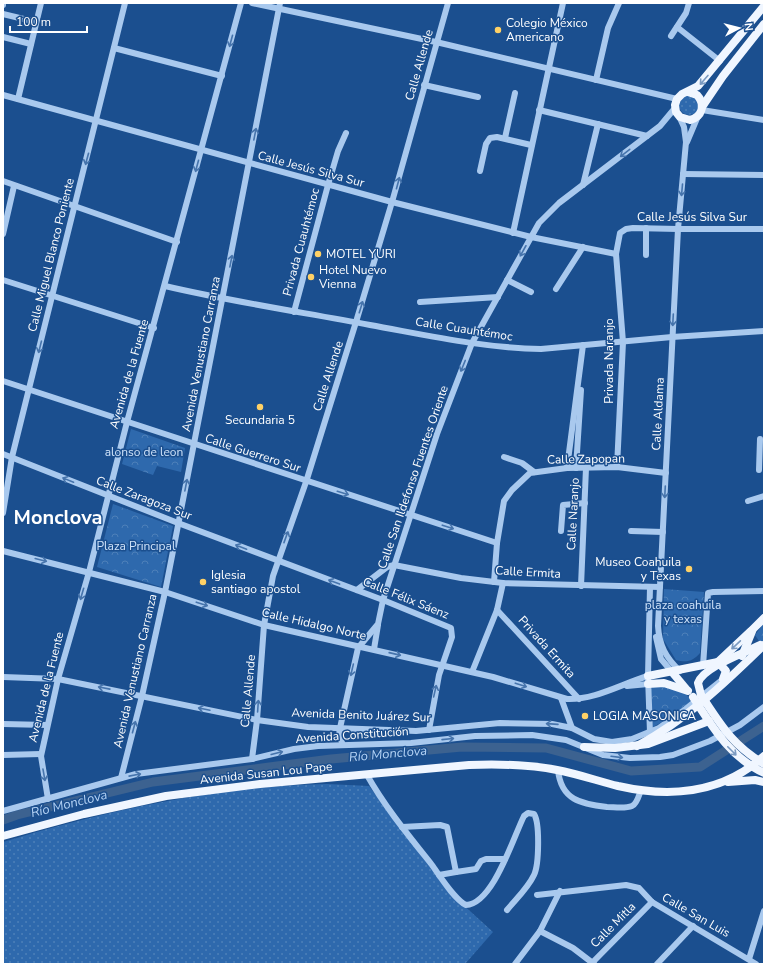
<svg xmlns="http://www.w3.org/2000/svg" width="767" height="967" font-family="'Nunito Sans',sans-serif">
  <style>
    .grass { fill: url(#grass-dots) }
    .forest { fill: url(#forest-crowns) }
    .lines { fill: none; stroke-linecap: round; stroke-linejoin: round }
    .river { stroke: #3c6290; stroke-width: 9 }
    .minor { stroke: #a9c9ee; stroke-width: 6 }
    .major { stroke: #f0f6ff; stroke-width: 8 }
    .major-bridge { stroke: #f0f6ff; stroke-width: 8 }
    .oneway { stroke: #4674ac }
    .oneway2 { stroke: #7b9ac1 }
    .poi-dot { fill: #ffd166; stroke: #1b4f8f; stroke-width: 1.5 }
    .labels { text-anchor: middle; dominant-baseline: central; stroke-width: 3; stroke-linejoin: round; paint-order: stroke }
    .poi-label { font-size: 12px; fill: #fff; stroke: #1b4f8f; text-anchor: start }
    .street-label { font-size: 12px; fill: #fff; stroke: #1b4f8f }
    .park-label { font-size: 12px; fill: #cfe3fa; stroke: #1b4f8f }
    .water-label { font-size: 13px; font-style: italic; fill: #b5d3f5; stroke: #1b4f8f }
    .town-label { font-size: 20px; font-weight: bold; fill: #fff; stroke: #1b4f8f }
  </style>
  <defs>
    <pattern id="grass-dots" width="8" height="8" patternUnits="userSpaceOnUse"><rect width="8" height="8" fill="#2e69ad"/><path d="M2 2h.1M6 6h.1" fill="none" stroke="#4d80b9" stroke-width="1.8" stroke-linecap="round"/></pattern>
    <pattern id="forest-crowns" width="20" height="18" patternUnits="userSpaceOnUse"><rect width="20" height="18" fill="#2e69ad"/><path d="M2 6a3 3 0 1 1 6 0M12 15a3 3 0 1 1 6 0" fill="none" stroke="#4d80b9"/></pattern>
  </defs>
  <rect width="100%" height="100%" fill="#1b4f8f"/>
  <!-- grass -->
  <g class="grass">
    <circle cx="689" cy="105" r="10"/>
    <path d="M327,784L369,786L448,890L459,901L493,932L465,964H3V842C108,810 217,786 327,784Z"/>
  </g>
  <!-- forest -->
  <g class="forest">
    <polygon points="131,429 185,448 181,472 157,466 153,475 122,464"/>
    <polygon points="113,504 173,526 161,587 97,567"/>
    <path d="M664,589L704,592L700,653C693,661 687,663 676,660L663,639Z"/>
    <polygon points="764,623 764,641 759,641 755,635"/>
    <path d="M654,686C667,687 686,687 691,702L671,717L653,727L651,689Z"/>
  </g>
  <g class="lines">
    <!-- river -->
    <polyline class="river" points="3,820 17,815 153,782 331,759 462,747 546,748 631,771 700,767 764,726"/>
    <!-- minor -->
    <g class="minor">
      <polyline points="252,3 436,42 677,99"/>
      <polyline points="3,5 3,3"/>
      <polyline points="3,14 36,22"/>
      <polyline points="677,27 720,61"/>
      <polyline points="671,36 686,13 689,3"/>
      <polyline points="3,37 31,44"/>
      <polyline points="114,48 222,76"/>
      <polyline points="596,80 608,28 619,3"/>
      <polyline points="424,85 478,97"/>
      <polyline points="3,95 392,202 531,237 616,254"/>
      <polyline points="18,99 41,3"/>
      <polyline points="539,110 647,136"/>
      <polyline points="702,110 764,120"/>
      <path d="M679,116L684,127L686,142L678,229L658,626C659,645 666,658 680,671"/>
      <polyline points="505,138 515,93"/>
      <polyline points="687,142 698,116"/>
      <polyline points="480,171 486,144 490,138 497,137 531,145"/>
      <polyline points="683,174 764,175"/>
      <polyline points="3,181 177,242"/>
      <polyline points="583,185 598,124"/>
      <polyline points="513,233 563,3"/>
      <polyline points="3,234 14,186"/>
      <polyline points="646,255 646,228"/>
      <polyline points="3,280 154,328"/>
      <polyline points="507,280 531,292"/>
      <path d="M165,286C233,302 301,312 370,325C426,335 483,348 541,349L672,337L764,331"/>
      <polyline points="556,289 583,247"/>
      <polyline points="420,302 498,297"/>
      <polyline points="294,312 328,185 338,151 346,133"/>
      <polyline points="3,381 497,543"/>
      <polyline points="3,454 178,523 383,600 451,628 452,637 439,675 429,730"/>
      <polyline points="504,457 522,463 534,472"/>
      <polyline points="617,467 623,342 616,254 620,233 626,229 633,228 678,229 764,229"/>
      <polyline points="567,468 583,345"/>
      <polyline points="576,468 581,390"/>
      <polyline points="759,470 760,439"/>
      <polyline points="748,501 764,496"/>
      <polyline points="3,513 12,457 125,3"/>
      <polyline points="561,531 563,505 585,503"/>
      <polyline points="631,531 663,532"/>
      <path d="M3,551L165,592L264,625L493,677L567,699C595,700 621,684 648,676"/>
      <polyline points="494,582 497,543 504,501 512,490 530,473 567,468 617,467 666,473"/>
      <polyline points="581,586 586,468"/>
      <polyline points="357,590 387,567 394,565 461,578 503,583 660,587"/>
      <polyline points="497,610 579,699"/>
      <polyline points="656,637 661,659 672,672"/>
      <polyline points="374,649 378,625"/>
      <polyline points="703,666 708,593 713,592 764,591"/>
      <polyline points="472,672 497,610 503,583"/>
      <polyline points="3,677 58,679 257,720 308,727 416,731 500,723 552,724 572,728 594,739 612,742 632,739 659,728 683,711 723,679"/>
      <polyline points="627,686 648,684"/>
      <polyline points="561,698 572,728"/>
      <polyline points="3,724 47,725"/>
      <polyline points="650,733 648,676 650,587"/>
      <polyline points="343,745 339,735 340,728 358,648 378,624 383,600 437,434 472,343 539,223 559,203 660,126 675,108"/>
      <polyline points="3,755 41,754"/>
      <polyline points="252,759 257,720 264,625 273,576 306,482 356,322 392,202 448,3"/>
      <path d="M558,770C561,800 581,804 607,807C614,807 625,809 632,806C637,804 639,795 641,790"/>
      <path d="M367,775C385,807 409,836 432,865C440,876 454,899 466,905C493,904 513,838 524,816L528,813L534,814C540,823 539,865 534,875C528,888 516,899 507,910"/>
      <polyline points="121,778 142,696 165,592 280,3"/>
      <polyline points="48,799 41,756 58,679 89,572 127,422 241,3"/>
      <polyline points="3,811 136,774 252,759 294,749 318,746 411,743 475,736 532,735 566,740 603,755 630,758 660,757 673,755 710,741 740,725 764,707"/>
      <polyline points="402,827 440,825 447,827 456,872 476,869 481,861 486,859 505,859"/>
      <polyline points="439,875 456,872"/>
      <polyline points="537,895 626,885 639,888 652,902 756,964"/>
      <polyline points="540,931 573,948 594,964"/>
      <polyline points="749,959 764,911"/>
      <polyline points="515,964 540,931 560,891"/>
      <polyline points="591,964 652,902"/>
      <polyline points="657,964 693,926"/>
    </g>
    <!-- major -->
    <g class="major">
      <path d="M688,92L697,95C706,105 702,117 690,120L680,117L676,112L675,105L677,99L682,94L698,86L764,6"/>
      <polyline points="702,107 723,76 764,24"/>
      <polyline points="742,656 753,629 764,618"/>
      <polyline points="718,662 751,631"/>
      <polyline points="672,672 687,690"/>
      <polyline points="648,676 718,662 726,671 723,679"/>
      <polyline points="648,684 664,683 688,691"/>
      <path d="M701,695L698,683C703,667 745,653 760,645"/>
      <path d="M637,746C686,720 724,684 764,645"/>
      <polyline points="584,747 615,748 648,744 709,721"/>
      <polyline points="728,782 755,780 764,782"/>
      <path d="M3,836L84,814L166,796L260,784L469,765C498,764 528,764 557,770C578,774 598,781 618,786C671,798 722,794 764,756"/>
    </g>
    <!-- major-bridge -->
    <g class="major-bridge">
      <path d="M701,695C721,725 732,745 764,764"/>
      <path d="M693,697C713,728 730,757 764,773"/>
    </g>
  </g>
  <!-- one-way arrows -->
  <defs><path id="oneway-shaft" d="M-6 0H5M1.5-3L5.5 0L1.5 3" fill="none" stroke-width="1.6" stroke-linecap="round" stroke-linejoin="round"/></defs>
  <g class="oneway">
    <use href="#oneway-shaft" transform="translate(231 41) rotate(105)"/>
    <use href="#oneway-shaft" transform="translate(255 134) rotate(-79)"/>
    <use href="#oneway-shaft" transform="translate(625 153) rotate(142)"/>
    <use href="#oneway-shaft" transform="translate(87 159) rotate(105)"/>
    <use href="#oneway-shaft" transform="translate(197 166) rotate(105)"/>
    <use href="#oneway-shaft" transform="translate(398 183) rotate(-75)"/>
    <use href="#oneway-shaft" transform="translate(682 190) rotate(95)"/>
    <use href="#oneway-shaft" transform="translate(523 251) rotate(119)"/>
    <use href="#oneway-shaft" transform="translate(231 261) rotate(-79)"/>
    <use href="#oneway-shaft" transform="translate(361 307) rotate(-73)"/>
    <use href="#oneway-shaft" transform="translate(673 320) rotate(93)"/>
    <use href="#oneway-shaft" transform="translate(40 347) rotate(104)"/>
    <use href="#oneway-shaft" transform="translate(463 366) rotate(112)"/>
    <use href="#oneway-shaft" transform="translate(68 480) rotate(-158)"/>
    <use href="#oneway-shaft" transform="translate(186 485) rotate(-79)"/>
    <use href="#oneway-shaft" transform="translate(665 492) rotate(93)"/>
    <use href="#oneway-shaft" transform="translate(343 493) rotate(17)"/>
    <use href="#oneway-shaft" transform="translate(448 527) rotate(18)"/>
    <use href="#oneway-shaft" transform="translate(286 537) rotate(-70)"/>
    <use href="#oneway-shaft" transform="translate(241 547) rotate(-159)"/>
    <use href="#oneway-shaft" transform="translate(41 560) rotate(14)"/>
    <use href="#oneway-shaft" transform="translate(334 582) rotate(-160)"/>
    <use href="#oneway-shaft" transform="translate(82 594) rotate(106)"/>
    <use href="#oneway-shaft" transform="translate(202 604) rotate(18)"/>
    <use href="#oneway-shaft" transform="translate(395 654) rotate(13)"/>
    <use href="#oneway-shaft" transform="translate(352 670) rotate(103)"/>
    <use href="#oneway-shaft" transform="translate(521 685) rotate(18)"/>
    <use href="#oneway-shaft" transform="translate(104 688) rotate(-169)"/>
    <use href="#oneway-shaft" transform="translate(435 691) rotate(-77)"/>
    <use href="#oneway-shaft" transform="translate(258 706) rotate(-86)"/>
    <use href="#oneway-shaft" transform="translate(204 709) rotate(-168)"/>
    <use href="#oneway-shaft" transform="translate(552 724) rotate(-176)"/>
    <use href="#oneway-shaft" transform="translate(134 727) rotate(-75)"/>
    <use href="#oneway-shaft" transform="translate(448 739) rotate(-6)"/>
    <use href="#oneway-shaft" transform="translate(277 753) rotate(-14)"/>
    <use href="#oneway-shaft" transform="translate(617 757) rotate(7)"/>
    <use href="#oneway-shaft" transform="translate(44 775) rotate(80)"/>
    <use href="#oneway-shaft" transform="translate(135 775) rotate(-11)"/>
  </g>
  <g class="oneway2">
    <use href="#oneway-shaft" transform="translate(704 80) rotate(131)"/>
    <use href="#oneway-shaft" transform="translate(736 645) rotate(137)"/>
    <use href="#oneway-shaft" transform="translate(732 751) rotate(45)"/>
  </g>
  <!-- markers -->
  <g class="poi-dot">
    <circle cx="498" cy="30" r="4"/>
    <circle cx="318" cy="254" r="4"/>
    <circle cx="311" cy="277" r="4"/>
    <circle cx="260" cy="407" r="4"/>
    <circle cx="689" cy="569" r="4"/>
    <circle cx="203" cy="582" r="4"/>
    <circle cx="585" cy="716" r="4"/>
  </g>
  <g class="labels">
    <!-- poi labels -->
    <g class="poi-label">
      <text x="506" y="23">Colegio México<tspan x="506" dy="14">Americano</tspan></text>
      <text x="326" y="254">MOTEL YURI</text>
      <text x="319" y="270">Hotel Nuevo<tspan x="319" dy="14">Vienna</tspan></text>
      <text x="260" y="420" text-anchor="middle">Secundaria 5</text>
      <text x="681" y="562" text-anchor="end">Museo Coahuila<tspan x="681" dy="14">y Texas</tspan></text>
      <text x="211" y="575">Iglesia<tspan x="211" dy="14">santiago apostol</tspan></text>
      <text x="593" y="716">LOGIA MASONICA</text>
    </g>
    <!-- street labels -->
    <g class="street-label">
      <text transform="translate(419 65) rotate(-74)">Calle Allende</text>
      <text transform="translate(311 169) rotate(15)">Calle Jesús Silva Sur</text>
      <text x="692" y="217">Calle Jesús Silva Sur</text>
      <text transform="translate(301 242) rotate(-75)">Privada Cuauhtémoc</text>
      <text transform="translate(51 255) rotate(-76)">Calle Miguel Blanco Poniente</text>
      <text transform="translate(464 329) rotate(9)">Calle Cuauhtémoc</text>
      <text transform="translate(201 354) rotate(-79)">Avenida Venustiano Carranza</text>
      <text transform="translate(609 361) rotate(-90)">Privada Naranjo</text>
      <text transform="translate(129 374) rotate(-74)">Avenida de la Fuente</text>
      <text transform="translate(328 376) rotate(-72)">Calle Allende</text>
      <text transform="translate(658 414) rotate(-87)">Calle Aldama</text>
      <text transform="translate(253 453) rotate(18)">Calle Guerrero Sur</text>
      <text transform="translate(586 459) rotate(-1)">Calle Zapopan</text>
      <text transform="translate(413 477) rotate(-71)">Calle San Ildefonso Fuentes Oriente</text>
      <text transform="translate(144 498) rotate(21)">Calle Zaragoza Sur</text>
      <text transform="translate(573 514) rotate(-87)">Calle Naranjo</text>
      <text transform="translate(528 572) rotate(3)">Calle Ermita</text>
      <text transform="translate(406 598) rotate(22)">Calle Félix Sáenz</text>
      <text transform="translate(314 624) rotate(13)">Calle Hidalgo Norte</text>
      <text transform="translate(547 647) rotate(48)">Privada Ermita</text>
      <text transform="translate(135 671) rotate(-77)">Avenida Venustiano Carranza</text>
      <text transform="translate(46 687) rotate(-76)">Avenida de la Fuente</text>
      <text transform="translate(248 691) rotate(-85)">Calle Allende</text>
      <text transform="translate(361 715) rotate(2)">Avenida Benito Juárez Sur</text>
      <text transform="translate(352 735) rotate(-4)">Avenida Constitución</text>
      <text transform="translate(266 773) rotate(-6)">Avenida Susan Lou Pape</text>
      <text transform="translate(696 915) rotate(30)">Calle San Luis</text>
      <text transform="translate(613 925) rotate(-45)">Calle Mitla</text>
    </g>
    <!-- park labels -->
    <g class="park-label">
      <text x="144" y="452">alonso de leon</text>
      <text x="136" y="546">Plaza Principal</text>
      <text x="683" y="605">plaza coahuila<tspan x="683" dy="14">y texas</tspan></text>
    </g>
    <!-- water labels -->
    <g class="water-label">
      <text transform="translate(388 754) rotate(-5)">Río Monclova</text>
      <text transform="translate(69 804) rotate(-14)">Río Monclova</text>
    </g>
    <!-- town labels -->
    <g class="town-label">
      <text x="58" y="517">Monclova</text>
    </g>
  </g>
  <!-- border -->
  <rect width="767" height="967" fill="none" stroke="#ffffff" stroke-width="8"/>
  <!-- north arrow -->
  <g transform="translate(739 28) rotate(83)" stroke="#1b4f8f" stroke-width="3" paint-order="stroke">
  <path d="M0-3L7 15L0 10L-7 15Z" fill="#ffffff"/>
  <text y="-6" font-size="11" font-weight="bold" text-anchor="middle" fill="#ffffff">N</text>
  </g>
  <!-- scale -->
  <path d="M10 26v6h77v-6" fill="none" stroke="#ffffff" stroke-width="2"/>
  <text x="16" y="26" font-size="12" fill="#ffffff" stroke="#1b4f8f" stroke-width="3" paint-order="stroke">100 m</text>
</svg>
